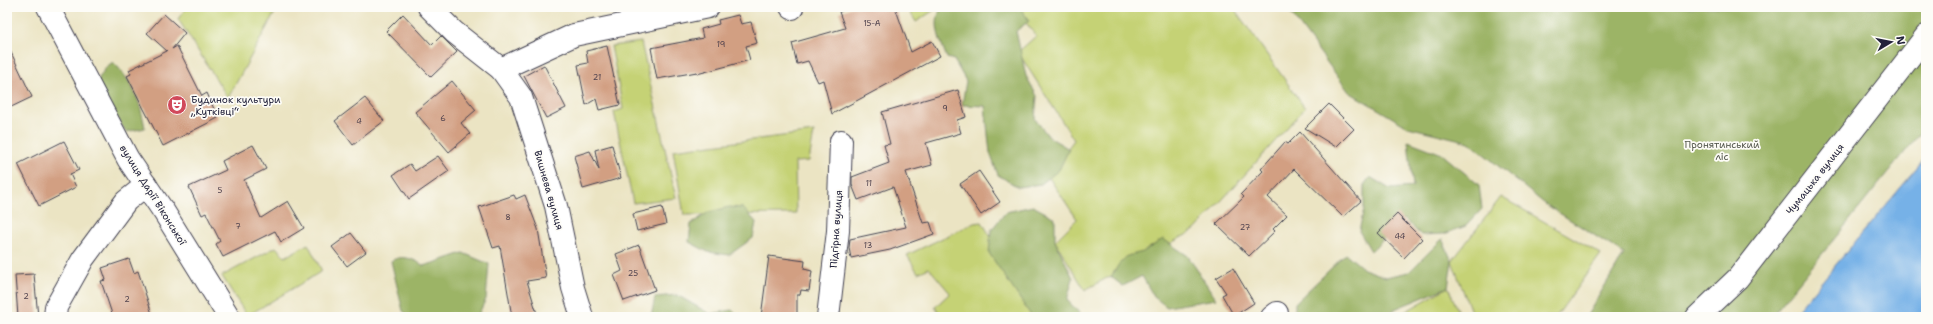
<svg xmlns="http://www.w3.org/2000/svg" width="1933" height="324" font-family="'Shantell Sans',sans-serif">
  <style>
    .green { fill: #c5d274; stroke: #747a58 }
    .forest { fill: #9cb466; stroke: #5f6b50 }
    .water { fill: #76b1e7; stroke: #4c6a91 }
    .building { fill: #d29f82 }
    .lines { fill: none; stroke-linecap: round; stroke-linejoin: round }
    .street-casing { stroke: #403f4f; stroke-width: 24 }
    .street { stroke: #fff; stroke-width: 22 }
    .labels { text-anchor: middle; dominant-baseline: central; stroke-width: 3.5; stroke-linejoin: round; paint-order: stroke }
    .number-label { font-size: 8px; fill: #4e414d }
    .poi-label { font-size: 10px; fill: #22223b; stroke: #fdfcf7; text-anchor: start }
    .park-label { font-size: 10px; fill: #53574c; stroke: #fdfcf7 }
    .street-label { font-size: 10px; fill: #22223b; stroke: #fdfcf7 }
  </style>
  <rect width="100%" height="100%" fill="#fdfcf7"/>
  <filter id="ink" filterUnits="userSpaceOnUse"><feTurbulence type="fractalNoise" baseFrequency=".025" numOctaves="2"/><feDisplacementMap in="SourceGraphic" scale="8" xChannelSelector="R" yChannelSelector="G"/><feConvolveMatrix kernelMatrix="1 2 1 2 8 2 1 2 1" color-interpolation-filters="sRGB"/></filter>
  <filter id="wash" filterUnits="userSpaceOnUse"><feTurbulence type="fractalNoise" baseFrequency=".012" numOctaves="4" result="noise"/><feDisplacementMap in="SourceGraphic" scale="16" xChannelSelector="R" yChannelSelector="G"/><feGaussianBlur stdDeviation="0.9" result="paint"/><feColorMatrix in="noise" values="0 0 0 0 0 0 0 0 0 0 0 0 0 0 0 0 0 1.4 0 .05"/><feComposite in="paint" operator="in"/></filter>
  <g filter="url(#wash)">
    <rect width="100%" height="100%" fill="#ebe4c3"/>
    <!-- green -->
    <g class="green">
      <polygon points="187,7 278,7 228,98 178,19"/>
      <polygon points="907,7 939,7 916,22"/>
      <polygon points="1014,7 1233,7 1305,108 1195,230 1085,290 1055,241 1077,219 1047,175 1074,140 1018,52 1036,36"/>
      <polygon points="641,42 676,198 633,203 614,112 623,109 611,46"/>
      <polygon points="814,132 809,161 795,162 796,214 684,215 673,150"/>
      <polygon points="1501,197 1601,254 1556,317 1473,317 1452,261"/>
      <polygon points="982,222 1038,316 1037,317 942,317 935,307 950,293 929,268 918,273 907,255 974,223"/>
      <polygon points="308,244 322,271 247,316 222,276 276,247 285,257"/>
      <polygon points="1448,287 1461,317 1396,317"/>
    </g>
    <!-- forest -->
    <g class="forest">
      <path d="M942,7H1020L1029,21L1016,31L1026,76L1037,96L1035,119L1049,137L1069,149L1059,170L1041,184L1018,187L998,175L990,153L985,106L962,105L966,81L954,60L947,58C941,42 931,23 942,7Z"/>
      <polygon points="1286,7 1926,7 1926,126 1771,317 1586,317 1624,254 1545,204 1469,142 1408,127 1349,92"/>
      <path d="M113,62C133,82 140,101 145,128L126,132L96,83L106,67Z"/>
      <polygon points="1408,141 1442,154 1479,185 1482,209 1466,226 1444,234 1421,235 1404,219 1371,251 1359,231 1364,209 1364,185 1370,177 1390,189 1413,187"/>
      <polygon points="1033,206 1055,218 1055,241 1073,278 1067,300 1083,317 1032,317 989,253 991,230 1006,212"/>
      <polygon points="729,207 743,208 756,222 753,238 729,255 708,252 689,242 691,224 709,212"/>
      <polygon points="1163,239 1188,256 1216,299 1167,307 1154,297 1142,276 1123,286 1111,277 1119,264 1127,256 1143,252"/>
      <polygon points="1442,239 1452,261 1448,287 1397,308 1384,317 1295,317 1295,303 1346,254 1364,269 1386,277 1409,272"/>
      <path d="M463,253L489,264L486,299L477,317H410L403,311L391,261C402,254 414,259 424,266Z"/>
      <polygon points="677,295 710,314 732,310 739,317 651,317 655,297"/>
    </g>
    <!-- water -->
    <polygon class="water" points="1926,156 1926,317 1792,317 1918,167"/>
    <g id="blocks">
      <!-- building -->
      <g class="building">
        <polygon points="852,7 895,7 911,52 932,41 940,56 832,114 823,80 818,82 808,61 797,64 792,43 845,28 839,12"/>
        <polygon points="164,14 185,33 172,49 177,46 202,96 207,93 218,118 163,146 127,76 131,74 129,70 167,51 147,33"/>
        <polygon points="403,14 432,45 441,36 457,52 431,77 386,31"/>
        <polygon points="738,15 741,24 751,22 757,43 746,46 750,60 697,74 697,72 657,79 651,48 703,38 701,29 719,24 718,20"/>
        <polygon points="7,44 32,97 7,109"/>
        <polygon points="607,46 620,105 599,110 596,99 586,105 578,65 588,63 586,51"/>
        <polygon points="544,65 566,108 546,118 524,76"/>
        <polygon points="452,81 476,110 461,123 470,134 449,152 415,112"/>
        <polygon points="958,90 966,117 957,120 961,133 926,143 932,165 906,172 923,223 930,222 934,234 890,250 851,258 849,248 850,239 906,227 893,187 858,200 852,185 852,177 889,163 884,145 890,144 882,112"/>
        <polygon points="365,98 384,121 353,145 335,121"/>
        <polygon points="1329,104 1354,129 1336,147 1305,128"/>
        <polygon points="1300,132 1361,201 1343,217 1294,169 1268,197 1287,215 1273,229 1275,231 1249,256 1216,224 1244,197 1241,194 1263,171 1261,169 1285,142 1288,144"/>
        <polygon points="64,141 79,170 70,174 76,187 39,206 18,164"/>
        <polygon points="253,145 266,169 244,180 261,218 288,201 304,228 281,242 275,231 223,257 216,244 220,241 206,213 202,215 189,187 226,170 222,161"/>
        <polygon points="612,145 621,178 583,189 574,156 590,151 599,170 595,150"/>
        <polygon points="438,156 449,171 409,199 393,175 410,164 415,171"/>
        <polygon points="979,171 1000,202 981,215 960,184"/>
        <polygon points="514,195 516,199 525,195 538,229 546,278 527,281 538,317 512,317 500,246 493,248 479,207"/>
        <polygon points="662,207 666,224 637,231 633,214"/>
        <polygon points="1397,214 1422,239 1404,258 1378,233"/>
        <polygon points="351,233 366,252 347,266 332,247"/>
        <polygon points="639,245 655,290 624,301 614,275 622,271 616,254"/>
        <polygon points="769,256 805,261 804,269 812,271 809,291 801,290 800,295 797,295 797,317 761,317"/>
        <polygon points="129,259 134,273 138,271 153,317 113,317 101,281 106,280 102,268"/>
        <polygon points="1233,268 1254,303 1234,316 1222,295 1226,293 1216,278"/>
        <polygon points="34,274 38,317 18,317 15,275"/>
      </g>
    </g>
  </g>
  <g filter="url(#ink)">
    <use href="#blocks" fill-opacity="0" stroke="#403f4f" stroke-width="1"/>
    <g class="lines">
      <defs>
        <g id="street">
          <polyline points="48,7 128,159 164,212 229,317"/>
          <polyline points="429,7 454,32 501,69"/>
          <polyline points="791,7 792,8"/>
          <polyline points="55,317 56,307 83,259 126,201 146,185"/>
          <polyline points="582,317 573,288 556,206 521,97 501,69 574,35 708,7"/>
          <polyline points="828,317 838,231 841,141"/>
          <polyline points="1272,317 1277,313"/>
          <polyline points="1697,317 1738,278 1926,36"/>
        </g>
      </defs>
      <!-- street casing -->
      <use href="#street" class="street-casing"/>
      <!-- street -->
      <use href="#street" class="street"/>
    </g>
  </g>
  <!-- icons -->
  <defs>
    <symbol id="theatre-disc" viewBox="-11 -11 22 22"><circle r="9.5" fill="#d1495b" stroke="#fdfcf7"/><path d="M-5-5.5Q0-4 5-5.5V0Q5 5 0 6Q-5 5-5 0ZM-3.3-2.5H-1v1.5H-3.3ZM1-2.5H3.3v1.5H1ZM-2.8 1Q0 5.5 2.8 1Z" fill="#fff"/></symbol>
  </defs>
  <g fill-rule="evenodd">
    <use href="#theatre-disc" x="166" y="94" width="22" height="22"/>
  </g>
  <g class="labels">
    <!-- number labels -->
    <g class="number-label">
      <text x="872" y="23">15-А</text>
      <text x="721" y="44">19</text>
      <text x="597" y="77">21</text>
      <text x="945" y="108">9</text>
      <text x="443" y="118">6</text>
      <text x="359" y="121">4</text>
      <text x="869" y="183">11</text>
      <text x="220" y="190">5</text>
      <text x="508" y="217">8</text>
      <text x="238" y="226">7</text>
      <text x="1245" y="227">27</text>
      <text x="1400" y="236">44</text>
      <text x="868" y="245">13</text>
      <text x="633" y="273">25</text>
      <text x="26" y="296">2</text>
      <text x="127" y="299">2</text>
    </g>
    <!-- poi labels -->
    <g class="poi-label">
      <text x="191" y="99">Будинок культури<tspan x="191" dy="12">„Кутківці“</tspan></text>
    </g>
    <!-- park labels -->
    <g class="park-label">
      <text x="1722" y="144">Пронятинський<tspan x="1722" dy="12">ліс</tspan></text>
    </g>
    <!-- street labels -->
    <g class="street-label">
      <text transform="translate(1815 179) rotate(-52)">Чумацька вулиця</text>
      <text transform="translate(549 190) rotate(74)">Вишнева вулиця</text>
      <text transform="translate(153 195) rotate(58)">вулиця Дарії Віконської</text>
      <text transform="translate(836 229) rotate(-86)">Підгірна вулиця</text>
    </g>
  </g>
  <!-- margin -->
  <rect width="1933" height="324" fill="none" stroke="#fdfcf7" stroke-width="24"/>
  <!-- north arrow -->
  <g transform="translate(1891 42) rotate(80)" stroke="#fdfcf7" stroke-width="3" paint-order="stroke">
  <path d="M0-3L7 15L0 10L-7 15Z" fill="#22223b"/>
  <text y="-6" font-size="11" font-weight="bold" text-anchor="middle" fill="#22223b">N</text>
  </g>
</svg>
